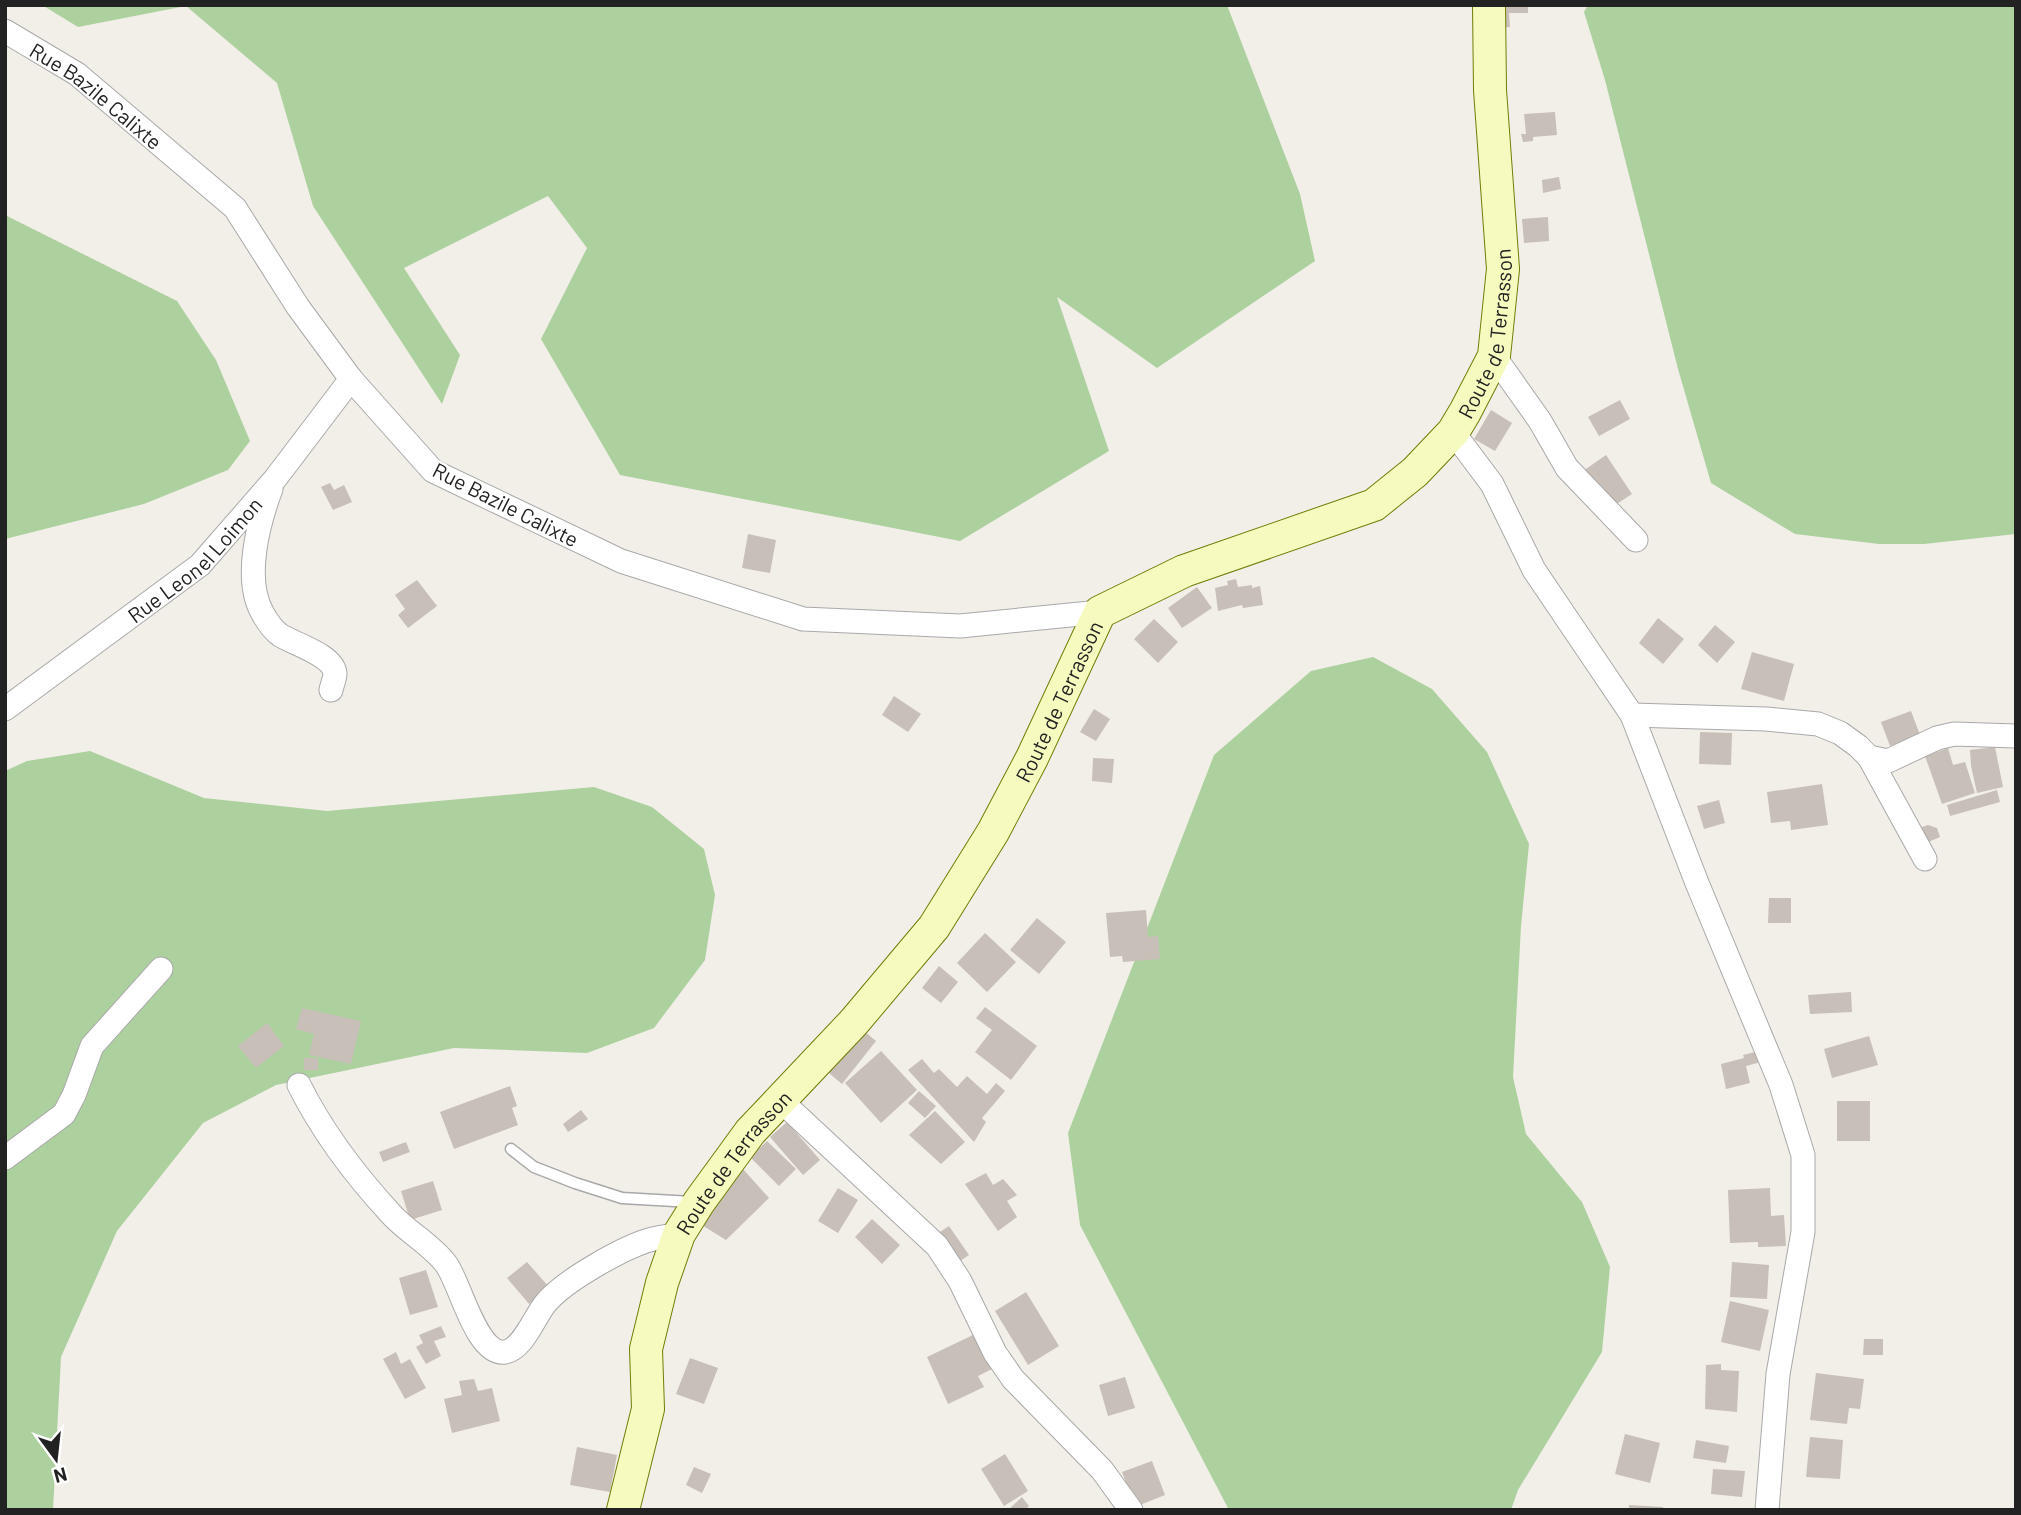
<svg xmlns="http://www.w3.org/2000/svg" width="2021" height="1515" font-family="Barlow,sans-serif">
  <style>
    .forest { fill: #add19e }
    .building { fill: #c7bfb8 }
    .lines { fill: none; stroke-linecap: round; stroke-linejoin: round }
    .lane-casing { stroke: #a9a9a9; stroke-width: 13 }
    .street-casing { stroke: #a9a9a9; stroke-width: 25 }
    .secondary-casing { stroke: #707d05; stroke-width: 34 }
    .lane { stroke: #fff; stroke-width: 10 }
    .street { stroke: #fff; stroke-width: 23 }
    .secondary { stroke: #f7fabf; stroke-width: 32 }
    .labels { text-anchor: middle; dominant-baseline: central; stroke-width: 5; stroke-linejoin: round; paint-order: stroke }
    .street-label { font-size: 21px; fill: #222; stroke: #fff }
  </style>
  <rect width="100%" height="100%" fill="#f2efe9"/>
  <!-- forest -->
  <g class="forest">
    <polygon points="42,5 1227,5 1300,194 1315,261 1157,368 1057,297 1109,451 960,541 620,475 541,339 587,248 548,196 404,268 460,355 442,404 313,206 277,83 186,6 78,27"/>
    <polygon points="1588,5 2016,5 2016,534 1924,544 1879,544 1795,534 1711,483 1678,369 1605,80 1584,12"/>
    <polygon points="5,215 177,301 216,360 250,441 228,470 144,504 5,539"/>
    <polygon points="1373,657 1432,689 1487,752 1529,844 1521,926 1513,1077 1526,1134 1582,1202 1610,1267 1602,1352 1518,1490 1511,1510 1229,1510 1080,1225 1068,1133 1214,755 1311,671"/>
    <polygon points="90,751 204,798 327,811 594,787 652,807 704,849 715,895 705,960 654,1028 587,1053 454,1048 276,1085 203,1123 117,1231 61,1357 53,1510 5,1510 5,771 27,761"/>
  </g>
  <!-- building -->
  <g class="building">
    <polygon points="1499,5 1528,5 1528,13 1509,13 1510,27 1499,28"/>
    <polygon points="1555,112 1557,135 1533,137 1533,141 1523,142 1521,134 1526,134 1524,114"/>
    <polygon points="1559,177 1561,189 1543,193 1542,180"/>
    <polygon points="1548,217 1549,241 1524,243 1522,219"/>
    <polygon points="1620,400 1630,419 1599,436 1588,417"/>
    <polygon points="1491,410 1512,423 1495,451 1474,439"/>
    <polygon points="1606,455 1632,494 1612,507 1583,471"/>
    <polygon points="330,483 334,490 344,485 352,502 333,510 321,487"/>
    <polygon points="748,534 776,540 770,573 742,568"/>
    <polygon points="1236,579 1238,587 1252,585 1252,588 1260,586 1263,605 1243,608 1242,605 1218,611 1215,588 1228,585 1227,581"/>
    <polygon points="417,580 437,606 408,628 398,615 405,609 395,595"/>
    <polygon points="1197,587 1212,608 1182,628 1168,608"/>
    <polygon points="1658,618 1684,639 1663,664 1639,643"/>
    <polygon points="1154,619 1178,642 1158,663 1134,639"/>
    <polygon points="1715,625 1735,642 1717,663 1698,645"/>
    <polygon points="1752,652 1794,664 1784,701 1741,689"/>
    <polygon points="894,696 921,714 908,732 882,715"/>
    <polygon points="1094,709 1110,719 1096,741 1080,732"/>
    <polygon points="1911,711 1920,735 1890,746 1881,722"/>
    <polygon points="1700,732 1732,733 1731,765 1699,764"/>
    <polygon points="1995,747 2003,787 1977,793 1971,766 1970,750"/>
    <polygon points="1948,748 1953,765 1965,762 1975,793 1942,804 1925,756"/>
    <polygon points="1093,758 1114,759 1112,783 1092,781"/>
    <polygon points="1822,784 1828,825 1791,830 1790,821 1771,823 1767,792"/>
    <polygon points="1997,790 2000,802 1950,816 1947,805"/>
    <polygon points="1719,800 1725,823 1704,829 1697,806"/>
    <polygon points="1928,825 1937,828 1940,837 1926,843 1919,828"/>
    <polygon points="1769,898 1791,898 1791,923 1768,923"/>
    <polygon points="1146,910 1148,937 1158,936 1160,959 1123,962 1122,956 1110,957 1106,913"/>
    <polygon points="1037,918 1066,942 1039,974 1010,950"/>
    <polygon points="985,933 1016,962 987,992 957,963"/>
    <polygon points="939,966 958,982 941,1003 922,988"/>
    <polygon points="1851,992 1852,1012 1810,1014 1808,995"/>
    <polygon points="985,1007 1037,1046 1011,1080 975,1052 992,1030 976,1018"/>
    <polygon points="302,1008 361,1021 351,1064 309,1055 314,1034 296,1029"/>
    <polygon points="267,1023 284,1046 256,1068 238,1046"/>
    <polygon points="857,1025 876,1041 842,1084 823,1068"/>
    <polygon points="1869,1036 1878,1065 1832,1078 1824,1049"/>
    <polygon points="881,1051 917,1090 881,1123 845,1083"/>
    <polygon points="1759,1051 1761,1062 1746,1066 1750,1083 1726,1089 1721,1064 1744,1058 1743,1055"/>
    <rect x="304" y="1058" width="14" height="12"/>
    <polygon points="922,1059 934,1073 939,1069 957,1087 967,1076 987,1094 996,1083 1005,1091 982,1118 986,1122 974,1142 908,1070"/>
    <polygon points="510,1086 517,1106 512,1108 518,1125 454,1149 440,1112"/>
    <polygon points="919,1091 936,1106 925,1118 908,1103"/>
    <rect x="1837" y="1101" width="33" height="40"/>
    <polygon points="581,1110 588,1119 568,1132 563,1124"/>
    <polygon points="935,1111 965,1142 941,1164 909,1135"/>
    <polygon points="787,1122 820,1160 803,1175 770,1137"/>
    <polygon points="767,1141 796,1169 779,1186 750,1157"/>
    <polygon points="406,1142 410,1152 383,1162 379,1152"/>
    <polygon points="743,1169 769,1198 726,1240 700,1224 719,1193"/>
    <polygon points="986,1173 993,1185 1003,1179 1017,1195 1007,1201 1017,1217 998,1231 965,1184"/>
    <polygon points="433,1181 442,1210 410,1220 401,1191"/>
    <polygon points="838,1188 858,1200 838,1233 818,1221"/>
    <polygon points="1770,1188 1771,1216 1784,1215 1786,1246 1758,1247 1758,1242 1730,1243 1728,1190"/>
    <polygon points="872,1219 900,1245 882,1264 855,1237"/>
    <polygon points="949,1226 969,1255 954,1265 934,1236"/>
    <polygon points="527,1262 549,1287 529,1304 507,1278"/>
    <polygon points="1732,1262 1769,1265 1767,1299 1730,1297"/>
    <polygon points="426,1270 438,1307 410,1315 399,1278"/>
    <polygon points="1026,1292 1059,1346 1028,1365 995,1311"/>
    <polygon points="1730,1301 1769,1310 1760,1351 1721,1342"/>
    <polygon points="441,1326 446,1337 434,1341 441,1356 426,1364 416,1347 423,1343 419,1335"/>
    <polygon points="975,1334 992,1369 978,1376 984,1387 948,1404 927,1357"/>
    <polygon points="1864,1339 1883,1339 1883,1355 1863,1355"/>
    <polygon points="396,1352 401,1364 410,1359 426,1388 405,1399 383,1359"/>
    <polygon points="690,1358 718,1368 704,1404 676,1394"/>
    <polygon points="1721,1364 1721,1370 1739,1371 1737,1412 1705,1409 1706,1365"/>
    <polygon points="1816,1373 1864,1379 1860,1409 1849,1408 1847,1424 1810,1420"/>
    <polygon points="1125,1377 1135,1408 1108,1416 1099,1385"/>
    <polygon points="474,1379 478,1391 492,1388 500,1421 452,1433 444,1399 462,1395 459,1381"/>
    <polygon points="1625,1434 1660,1443 1650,1483 1615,1474"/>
    <polygon points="1810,1437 1843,1440 1840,1479 1806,1477"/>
    <polygon points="1696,1440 1729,1446 1726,1463 1693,1458"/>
    <polygon points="577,1447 617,1455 610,1492 570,1485"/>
    <polygon points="1005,1454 1028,1491 1004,1506 981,1469"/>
    <polygon points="1152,1461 1165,1495 1135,1507 1122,1472"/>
    <polygon points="694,1467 711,1474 702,1493 686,1485"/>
    <polygon points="1713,1469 1745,1471 1742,1497 1711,1494"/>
    <polygon points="1022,1497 1029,1506 1025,1510 1008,1510"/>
    <polygon points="1629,1505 1663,1507 1663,1510 1629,1510"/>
  </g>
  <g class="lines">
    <defs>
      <polyline id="lane" points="511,1149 534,1167 575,1183 622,1198 692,1202"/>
      <g id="street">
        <path id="s1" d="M5,31L77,74L235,208L298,307L351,379L433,471L621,561L803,619L960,626L1100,612"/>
        <polyline points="1494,356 1540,421 1567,468 1636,540"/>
        <polyline points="1453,432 1492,484 1534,570 1632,715 1697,883 1781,1085 1803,1155 1803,1232 1778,1374 1767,1510"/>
        <path d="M271,489C258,524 243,580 263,614C267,621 273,630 280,635C294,644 334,655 335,674C335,678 332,685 331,690"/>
        <path id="s2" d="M5,709L200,565L275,479L351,379"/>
        <polyline points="1632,715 1766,719 1818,724 1840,733 1858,746 1869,757 1888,761 1937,738 1954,734 2016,736"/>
        <polyline points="1869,757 1925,859"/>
        <path d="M299,1085C322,1131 355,1175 391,1214C407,1232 431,1244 446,1264C460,1282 476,1356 505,1352C523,1349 534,1318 545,1304C562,1282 625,1246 653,1239C661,1237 670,1236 679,1234"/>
        <polyline points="780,1100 937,1246 960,1281 995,1353 1013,1379 1102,1470 1131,1510"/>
        <polyline points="5,1158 64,1114 74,1095 92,1046 161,969"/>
      </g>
      <g id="secondary">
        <path id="s3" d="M623,1510L648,1409L646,1349L662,1283L679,1234L699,1202L750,1132L854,1022L934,927L993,832L1032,758L1100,612L1184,571L1374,505L1415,472L1453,432L1465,412L1494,356L1503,269L1490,90L1489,5"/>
      </g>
    </defs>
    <!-- lane casing -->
    <use href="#lane" class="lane-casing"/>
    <!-- street casing -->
    <use href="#street" class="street-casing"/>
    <!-- secondary casing -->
    <use href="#secondary" class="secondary-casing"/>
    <!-- lane -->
    <use href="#lane" class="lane"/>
    <!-- street -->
    <use href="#street" class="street"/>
    <!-- secondary -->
    <use href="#secondary" class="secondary"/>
  </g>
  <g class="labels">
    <!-- street labels -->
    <g class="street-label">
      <text stroke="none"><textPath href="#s1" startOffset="112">Rue Bazile Calixte</textPath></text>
      <text stroke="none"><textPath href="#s3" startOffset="1549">Route de Terrasson</textPath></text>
      <text transform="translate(506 504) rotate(27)">Rue Bazile Calixte</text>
      <text stroke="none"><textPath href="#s2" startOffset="242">Rue Leonel Loimon</textPath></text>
      <text stroke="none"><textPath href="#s3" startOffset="942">Route de Terrasson</textPath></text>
      <text stroke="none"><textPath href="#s3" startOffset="374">Route de Terrasson</textPath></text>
    </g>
  </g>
  <!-- border -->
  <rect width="2021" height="1515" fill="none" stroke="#222222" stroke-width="14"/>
  <!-- north arrow -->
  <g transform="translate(56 1459) rotate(165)" stroke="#ffffff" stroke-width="5" paint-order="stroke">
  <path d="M0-5L12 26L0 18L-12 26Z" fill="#222222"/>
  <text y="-10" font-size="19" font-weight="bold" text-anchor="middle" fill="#222222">N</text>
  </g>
</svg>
